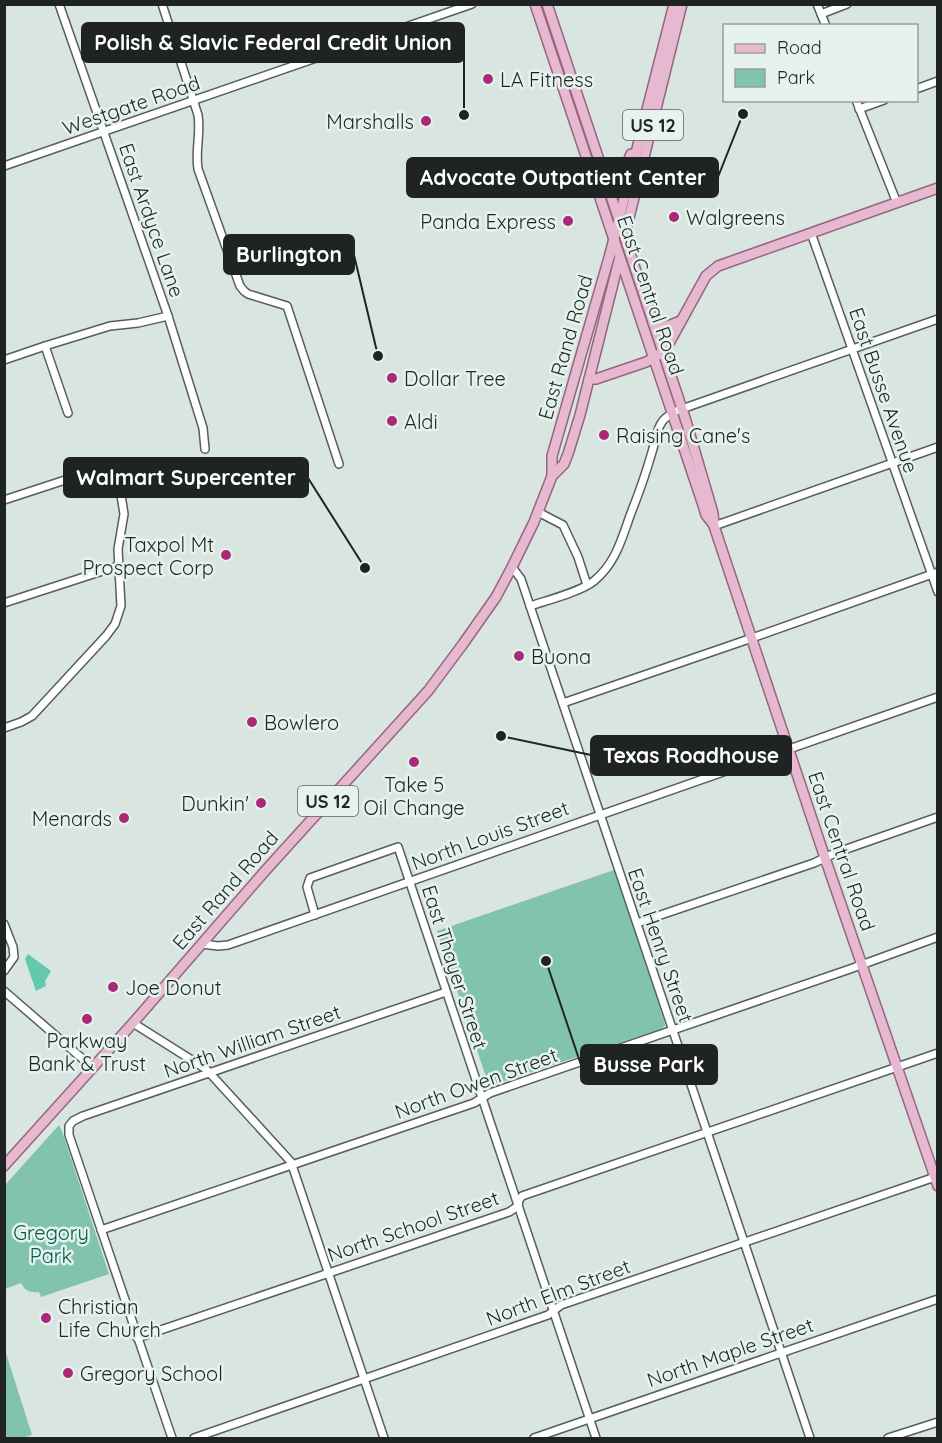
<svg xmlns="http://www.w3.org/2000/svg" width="942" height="1443" font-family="Quicksand,sans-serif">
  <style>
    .green { fill: #82c3b0 }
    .water { fill: #63c9ae }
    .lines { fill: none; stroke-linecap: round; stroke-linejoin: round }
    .minor-casing { stroke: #545f5b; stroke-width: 10 }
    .major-casing { stroke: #95667e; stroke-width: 12 }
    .minor { stroke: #fff; stroke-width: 7 }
    .major { stroke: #e6b9d0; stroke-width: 9 }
    .poi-dot { fill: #aa2977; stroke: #e5f2ee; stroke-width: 2 }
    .labels { text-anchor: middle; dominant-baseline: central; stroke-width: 5; stroke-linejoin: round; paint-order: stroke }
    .shield { fill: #e5f2ee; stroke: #5a625f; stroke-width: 1.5 }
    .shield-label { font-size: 18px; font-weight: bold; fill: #1f2422 }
    .poi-label { font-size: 20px; fill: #1f2422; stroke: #e5f2ee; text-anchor: start }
    .street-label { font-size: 20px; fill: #1f2422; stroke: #e5f2ee }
    .park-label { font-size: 20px; fill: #005b49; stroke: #e5f2ee }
    .leader { fill: none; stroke: #1f2422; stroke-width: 2 }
    .callout-dot { fill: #1f2422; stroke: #e5f2ee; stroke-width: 2 }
    .callout { fill: #1f2422; stroke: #1f2422; stroke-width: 2 }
    .callout-label { font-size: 21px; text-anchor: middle; font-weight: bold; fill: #fff }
  </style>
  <rect width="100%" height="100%" fill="#d8e5e0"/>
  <!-- green -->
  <g class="green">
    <polygon points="614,870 659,1005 665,1024 665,1026 661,1029 489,1086 437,931"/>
    <path d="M59,1125L63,1134L109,1274L41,1297L39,1292C30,1293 25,1291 21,1283L5,1289V1185Z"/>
    <polygon points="5,1350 32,1435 22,1438 5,1438"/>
  </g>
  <!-- water -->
  <polygon class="water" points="28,954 51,971 45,981 46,986 36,991 25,959"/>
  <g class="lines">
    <defs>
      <g id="minor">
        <polyline points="59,4 168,316 203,428 205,449"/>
        <path d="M162,4L198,115C201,133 195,151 198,169L240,286L244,291L248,294L287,306L339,464"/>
        <polyline points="817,4 826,26"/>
        <polyline points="821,14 847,4"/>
        <polyline points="916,89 938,81"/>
        <polyline points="856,100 897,203"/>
        <polyline points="859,109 884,100"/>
        <polyline points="4,166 472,4"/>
        <polyline points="811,233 938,592"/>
        <polyline points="45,346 68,413"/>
        <polyline points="4,360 45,346 110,326 138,323 168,316"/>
        <polyline points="4,500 111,465 120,489 124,514 118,549 121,606 115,624 106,636 32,716 21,722 4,728"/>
        <polyline points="538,512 563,525 578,557 587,585"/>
        <polyline points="714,526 938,447"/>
        <polyline points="512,567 521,579 530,606 810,1438"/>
        <polyline points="4,603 118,566"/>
        <path d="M530,606C548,600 580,592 594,581C616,563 622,538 631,513C639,493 646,473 652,452C655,443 656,430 662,422C665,417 671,414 676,411L938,319"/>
        <polyline points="563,703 752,638 938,572"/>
        <polyline points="315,915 307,887 310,878 398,847 596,1438"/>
        <polyline points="637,923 814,863 835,853 938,817"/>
        <polyline points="4,924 13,947 14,957 4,971"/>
        <polyline points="202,944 218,946 228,945 938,697"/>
        <polyline points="4,991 92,1067"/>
        <polyline points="133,1023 206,1069 291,1162 384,1438"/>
        <polyline points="101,1230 474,1103 490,1093 850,969 938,937"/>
        <polyline points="137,1338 509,1212 518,1206 519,1200 522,1196 938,1053"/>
        <polyline points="172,1438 69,1135 69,1126 73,1121 83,1116 446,992"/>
        <polyline points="194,1438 548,1315 561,1305 938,1176"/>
        <polyline points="534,1438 938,1299"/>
        <polyline points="888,1438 938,1422"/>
      </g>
      <g id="major">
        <polyline points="535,4 702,502 706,515 713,524"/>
        <polyline points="547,4 686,421 713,513 714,526 825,858 938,1186"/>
        <path d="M603,171L614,176C625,173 627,164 631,154"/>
        <polyline points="625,234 682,4"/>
        <path d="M653,323C664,328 669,326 680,321"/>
        <path d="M589,379H596L646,362C655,358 662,353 668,345L706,276L718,266L938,188"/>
        <polyline points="552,476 564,464 568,454 580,415 619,260"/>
        <polyline points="4,1166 133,1023 265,871 428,691 463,644 496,597 512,567 534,522 552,476 552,456 610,254 674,4"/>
      </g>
    </defs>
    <!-- minor casing -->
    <use href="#minor" class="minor-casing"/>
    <!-- major casing -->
    <use href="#major" class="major-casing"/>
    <!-- minor -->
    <use href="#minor" class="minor"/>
    <!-- major -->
    <use href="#major" class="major"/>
  </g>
  <!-- markers -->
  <g class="poi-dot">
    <circle cx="488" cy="79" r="6"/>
    <circle cx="426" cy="121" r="6"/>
    <circle cx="674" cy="217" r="6"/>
    <circle cx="568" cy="221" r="6"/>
    <circle cx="392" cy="378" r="6"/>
    <circle cx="392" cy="421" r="6"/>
    <circle cx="604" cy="435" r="6"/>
    <circle cx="226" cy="555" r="6"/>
    <circle cx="519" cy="656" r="6"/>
    <circle cx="252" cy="722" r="6"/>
    <circle cx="414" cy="762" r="6"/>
    <circle cx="261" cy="803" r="6"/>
    <circle cx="124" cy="818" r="6"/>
    <circle cx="113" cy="987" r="6"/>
    <circle cx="87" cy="1019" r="6"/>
    <circle cx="46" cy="1318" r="6"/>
    <circle cx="68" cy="1373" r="6"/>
  </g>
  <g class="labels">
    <!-- shield labels -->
    <g class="shield">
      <rect x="623" y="110" width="60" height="30" rx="4.5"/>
      <rect x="298" y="786" width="60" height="30" rx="4.5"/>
    </g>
    <g class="shield-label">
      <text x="653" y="125">US 12</text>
      <text x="328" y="801">US 12</text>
    </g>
    <!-- poi labels -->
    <g class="poi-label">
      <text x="500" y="79">LA Fitness</text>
      <text x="414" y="121" text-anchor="end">Marshalls</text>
      <text x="686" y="217">Walgreens</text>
      <text x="556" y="221" text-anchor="end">Panda Express</text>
      <text x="404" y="378">Dollar Tree</text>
      <text x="404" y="421">Aldi</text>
      <text x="616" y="435">Raising Cane's</text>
      <text x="214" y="544" text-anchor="end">Taxpol Mt<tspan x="214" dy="23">Prospect Corp</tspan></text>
      <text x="531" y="656">Buona</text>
      <text x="264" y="722">Bowlero</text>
      <text x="414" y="784" text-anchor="middle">Take 5<tspan x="414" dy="23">Oil Change</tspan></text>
      <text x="249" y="803" text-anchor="end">Dunkin'</text>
      <text x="112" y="818" text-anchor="end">Menards</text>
      <text x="125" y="987">Joe Donut</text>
      <text x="87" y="1040" text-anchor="middle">Parkway<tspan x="87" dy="23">Bank &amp; Trust</tspan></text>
      <text x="58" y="1306">Christian<tspan x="58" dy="23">Life Church</tspan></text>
      <text x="80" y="1373">Gregory School</text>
    </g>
    <!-- street labels -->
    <g class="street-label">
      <text transform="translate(131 105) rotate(-19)">Westgate Road</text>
      <text transform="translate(152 220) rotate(71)">East Ardyce Lane</text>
      <text transform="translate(651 295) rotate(71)">East Central Road</text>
      <text transform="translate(565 347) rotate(-74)">East Rand Road</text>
      <text transform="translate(884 390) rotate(71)">East Busse Avenue</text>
      <text transform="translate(490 835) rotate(-20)">North Louis Street</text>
      <text transform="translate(842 851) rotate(71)">East Central Road</text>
      <text transform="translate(225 890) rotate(-49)">East Rand Road</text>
      <text transform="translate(661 945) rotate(71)">East Henry Street</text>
      <text transform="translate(455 967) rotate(72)">East Thayer Street</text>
      <text transform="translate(252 1041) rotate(-19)">North William Street</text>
      <text transform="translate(476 1083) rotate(-20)">North Owen Street</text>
      <text transform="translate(413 1226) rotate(-19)">North School Street</text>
      <text transform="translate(558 1292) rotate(-21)">North Elm Street</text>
      <text transform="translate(730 1352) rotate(-19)">North Maple Street</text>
    </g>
    <!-- park labels -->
    <g class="park-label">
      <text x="51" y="1232">Gregory<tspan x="51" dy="23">Park</tspan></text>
    </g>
  </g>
  <!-- callouts -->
  <path class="leader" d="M464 115L464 43M743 114L718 177M378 356L354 255M365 568L308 478M501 736L591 755M546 961L581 1065"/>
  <g class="callout-dot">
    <circle cx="464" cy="115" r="6"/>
    <circle cx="743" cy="114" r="6"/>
    <circle cx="378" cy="356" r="6"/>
    <circle cx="365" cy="568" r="6"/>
    <circle cx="501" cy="736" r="6"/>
    <circle cx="546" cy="961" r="6"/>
  </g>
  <g class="callout">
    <rect x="82" y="23" width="382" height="39" rx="6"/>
    <rect x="407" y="158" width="311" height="39" rx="6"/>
    <rect x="224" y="235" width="130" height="39" rx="6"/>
    <rect x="64" y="458" width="244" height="39" rx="6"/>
    <rect x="591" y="736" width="200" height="39" rx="6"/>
    <rect x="581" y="1045" width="136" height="39" rx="6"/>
  </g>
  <g class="callout-label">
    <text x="273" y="50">Polish &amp; Slavic Federal Credit Union</text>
    <text x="563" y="185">Advocate Outpatient Center</text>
    <text x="289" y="262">Burlington</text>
    <text x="186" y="485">Walmart Supercenter</text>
    <text x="691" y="763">Texas Roadhouse</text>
    <text x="649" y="1072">Busse Park</text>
  </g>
  <!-- border -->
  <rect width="942" height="1443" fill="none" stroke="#1f2422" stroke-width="12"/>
  <!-- legend -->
  <rect x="723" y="24" width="195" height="78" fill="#e5f2ee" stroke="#96a09c" stroke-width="1.5"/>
  <rect x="735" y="44" width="30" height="9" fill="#e6b9d0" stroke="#96a09c" stroke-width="1.5"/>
  <text x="777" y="54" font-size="18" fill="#1f2422">Road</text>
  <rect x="735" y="69" width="30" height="18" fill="#82c3b0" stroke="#96a09c" stroke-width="1.5"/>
  <text x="777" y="84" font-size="18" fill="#1f2422">Park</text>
</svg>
